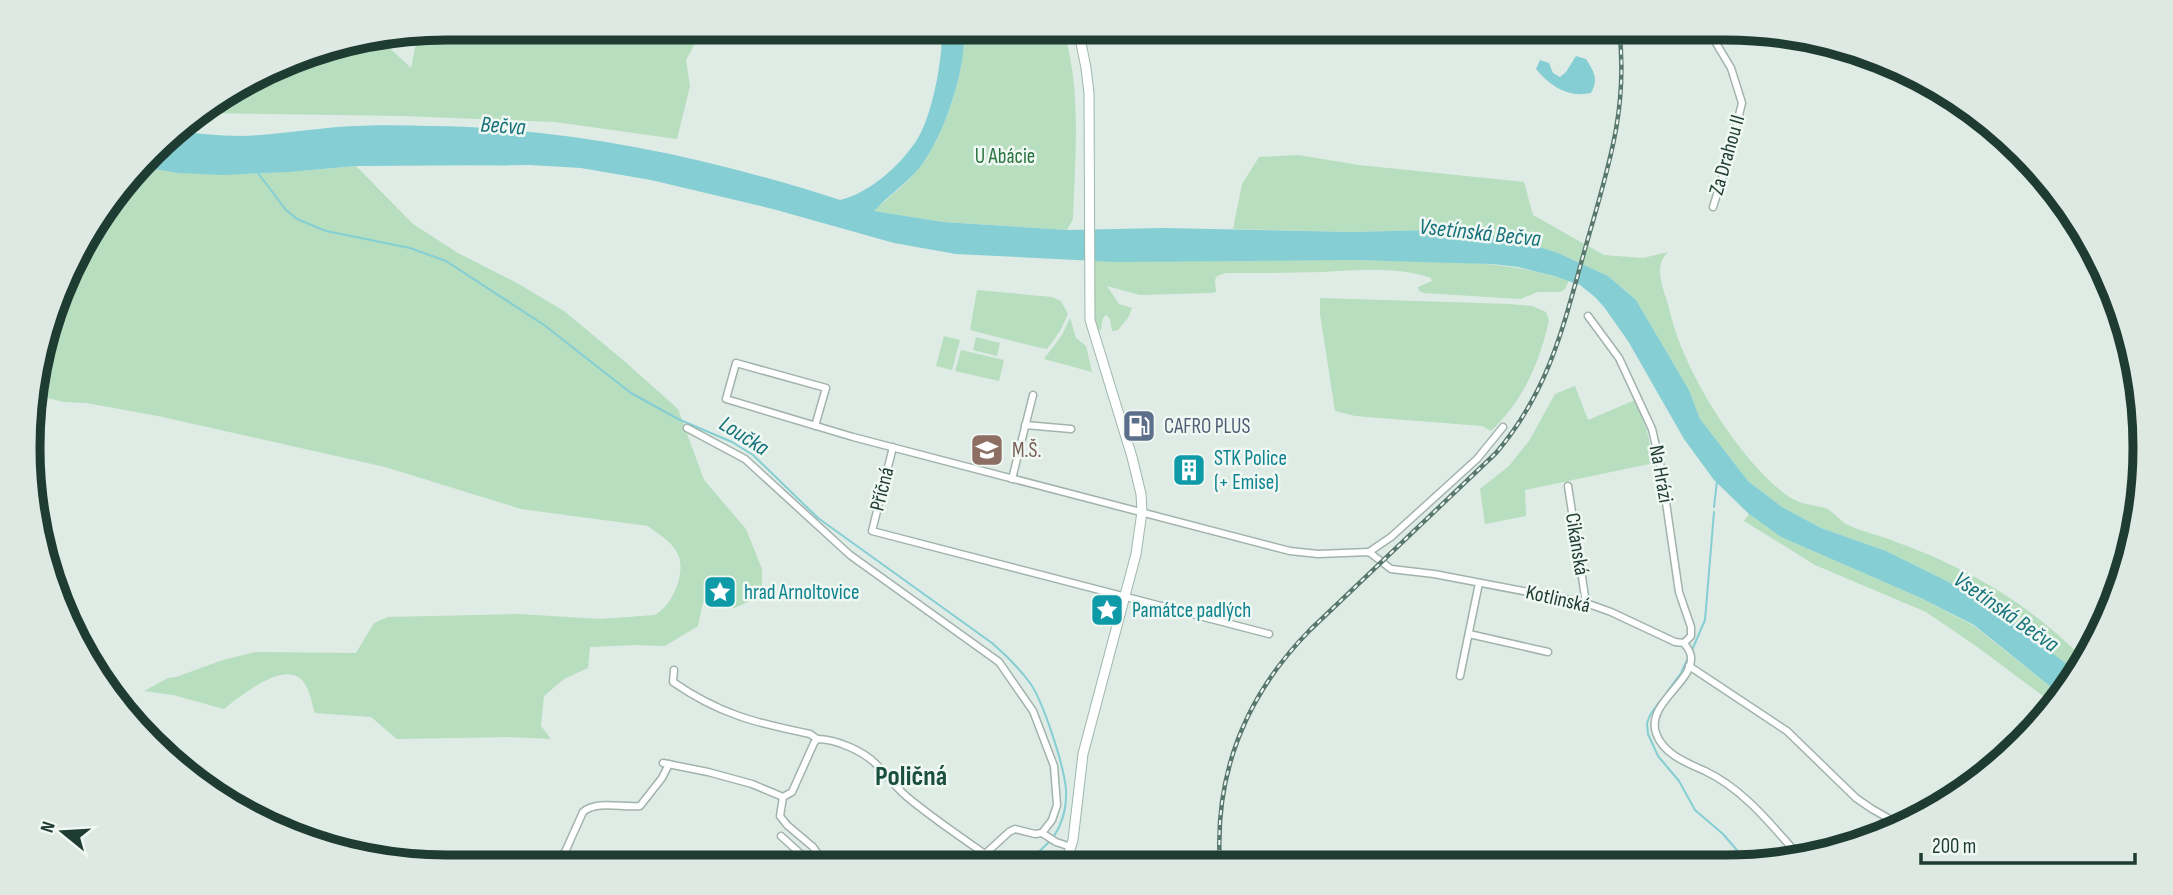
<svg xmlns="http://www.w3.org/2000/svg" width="2173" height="895" font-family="'Sofia Sans Condensed',sans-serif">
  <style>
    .green { fill: #b7debe }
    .water { fill: #84ced4 }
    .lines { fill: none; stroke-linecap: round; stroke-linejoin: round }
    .stream { stroke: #84ced4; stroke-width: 2 }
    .minor-casing { stroke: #a2b3ac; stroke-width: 9 }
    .secondary-casing { stroke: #9db8ac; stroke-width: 11 }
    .minor { stroke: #fff; stroke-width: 6 }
    .secondary { stroke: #fff; stroke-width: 9 }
    .rail-casing { stroke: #59786d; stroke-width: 4.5 }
    .rail { stroke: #f0f8f3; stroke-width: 2; stroke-dasharray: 5; stroke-linecap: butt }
    .labels { text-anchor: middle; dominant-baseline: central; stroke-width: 5; stroke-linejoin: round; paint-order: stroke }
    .street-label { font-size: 21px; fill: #1f3c32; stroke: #f0f8f3 }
    .park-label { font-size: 21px; fill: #28753f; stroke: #f0f8f3 }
    .service-label { font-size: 21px; fill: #4e5e75; stroke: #f0f8f3; text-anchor: start }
    .education-label { font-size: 21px; fill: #785e54; stroke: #f0f8f3; text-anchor: start }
    .culture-label { font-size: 21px; fill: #0d838f; stroke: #f0f8f3; text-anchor: start }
    .water-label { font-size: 23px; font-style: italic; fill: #17727b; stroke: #f0f8f3 }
    .district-label { font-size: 28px; font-weight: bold; fill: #1a4f3e; stroke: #f0f8f3 }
    .rim { fill: none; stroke: #1f3c32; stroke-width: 9 }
  </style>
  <rect width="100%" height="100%" fill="#dfebe5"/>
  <!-- green -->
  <g class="green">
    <polygon points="447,28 706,28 699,36 686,60 690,86 677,139 555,122 403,116 204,113 312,50 380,39 411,68 418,33"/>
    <path d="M964,28H1063C1082,91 1075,154 1073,219L1067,230L943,222L873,211C890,197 907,183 921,166C945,135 967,67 964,28Z"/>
    <path d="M1298,155L1359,165L1524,182L1533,215L1604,255L1643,258L1668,252C1651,268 1666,293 1670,312C1683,370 1738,458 1785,494C1799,505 1810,504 1825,508C1833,511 1838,519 1846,524C1862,532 1879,535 1896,542C1947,560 2003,589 2045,624C2059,635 2072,648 2085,659L2078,673L1985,600L1886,551L1821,528L1782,507L1748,481L1700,419L1689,390L1636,300L1608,276L1558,253L1528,243L1485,234L1430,230L1352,232L1233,229L1242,184L1259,157Z"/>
    <path d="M356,166L413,224L458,253L517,283L564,311L623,360L678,409L704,480L746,529L762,569V596L734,608L703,602L698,626L665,646L636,645L590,647L588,668L564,679L544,696L541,726L551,739L510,737L397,739L371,717L315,713C312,705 311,694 306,686C290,654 241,696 224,709L173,695L144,691L168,678L176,677L223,660L255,652L356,653L374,623L388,617L518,614L600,619L655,615C672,606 685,575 679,557C675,543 658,534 648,526L521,509L385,467L158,416L86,403L64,402L32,394L84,238L142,167C213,179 286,173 356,166Z"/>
    <path d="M1353,260C1425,262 1500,257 1569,281L1564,290L1560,292H1538L1520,299L1424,293L1419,291L1418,287L1432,281L1431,278C1396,266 1359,270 1323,272C1291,273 1258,273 1226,273L1217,276L1215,280L1216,292L1210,293L1140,295L1107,286L1119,304L1132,308L1128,318L1118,330L1112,331L1110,319L1106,315L1103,318L1101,330L1097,331L1095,319L1094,261Z"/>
    <polygon points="977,290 1052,297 1061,301 1068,314 1060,331 1047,349 1041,348 970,330"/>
    <path d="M1320,298L1510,304L1532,306L1546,312L1549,320C1540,362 1523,401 1491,431L1482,426L1355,416L1335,411L1320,314Z"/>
    <polygon points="1070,318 1076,338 1086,346 1092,372 1044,359 1062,335"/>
    <polygon points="944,336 960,340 952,370 936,366"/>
    <polygon points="976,337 1000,343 997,356 973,350"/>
    <polygon points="961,350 1004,360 999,381 955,371"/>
    <polygon points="1575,386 1588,420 1635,400 1647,431 1654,463 1525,490 1526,516 1485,524 1480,489 1509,466 1529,441 1555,394"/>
    <polygon points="1749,514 1781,537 1921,598 1974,626 2061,695 2054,704 1976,646 1926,612 1815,565 1744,521"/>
  </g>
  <!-- water -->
  <g class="water">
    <path d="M942,28H964C967,67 945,134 921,166C907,183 889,195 874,211L943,222L1067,230L1162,228L1352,232L1430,230L1485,234L1528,243L1558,253L1608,276L1636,300L1689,390L1700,419L1748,481L1782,507L1821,528L1886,551L1985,600L2078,673L2061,695L1974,625L1921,598L1781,537L1749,514L1714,480L1684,439L1628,341L1604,307L1595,297L1580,285L1554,276L1518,267L1492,264L1353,260L1116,262L956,254L894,243L773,209L651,180L581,168L530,165L356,166L289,172L222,175L179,173L142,167L173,131C195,133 219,136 242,136C273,135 305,130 337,127C367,125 398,125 428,126C568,127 707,157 840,200C870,193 902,164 918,138C933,113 943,57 942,28Z"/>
    <path d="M1576,56L1586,59C1594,72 1599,79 1591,93C1568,98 1550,86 1536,69L1540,60L1549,63L1553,73L1560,77L1566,72Z"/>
  </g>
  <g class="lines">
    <!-- stream -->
    <g class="stream">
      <path d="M258,173L286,210L297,219L326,231L410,248L446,261L544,325L631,393L678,419L732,442L753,455L818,518L992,643C1006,655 1019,668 1030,683C1043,701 1065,768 1066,791C1067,807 1062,824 1053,838"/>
      <polyline points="1714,507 1717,481"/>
      <polyline points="1692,650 1705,620 1714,512"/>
      <polyline points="1667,692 1681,673 1688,658"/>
      <polyline points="1660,701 1650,715 1647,723 1648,734 1658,756 1679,781 1695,810 1723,834 1748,863"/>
      <polyline points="1025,865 1049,842"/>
    </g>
    <defs>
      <g id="minor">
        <polyline points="1707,28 1731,68 1742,103 1727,163 1713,207"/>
        <polyline points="1588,316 1619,358 1652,429 1661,468 1679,592 1691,627 1691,636 1684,643"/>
        <polyline points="1025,425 1071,429"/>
        <path d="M815,426L826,388L736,363L726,399L853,437L1290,551L1318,554L1369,552L1391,569L1434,574L1586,603L1611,612L1675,642L1684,643C1687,647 1691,652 1691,657C1693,682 1646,704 1656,733C1663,754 1687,763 1705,771C1745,790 1772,826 1800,857"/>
        <polyline points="687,428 745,459 850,555 999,662 1033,711 1054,766 1057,805 1052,820 1042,833 1056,842 1071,847"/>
        <polyline points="893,447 872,531 1269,634"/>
        <polyline points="1012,479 1033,395"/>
        <polyline points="1568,486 1586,603"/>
        <polyline points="1369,552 1391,537 1477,459 1503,427"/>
        <polyline points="1469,634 1548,652"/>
        <polyline points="1689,666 1787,731 1856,798 1872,809 1902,826"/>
        <path d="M674,670L673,682C719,714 756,723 810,734L817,739"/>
        <polyline points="1460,676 1479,583"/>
        <path d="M663,763L708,772L752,784L783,797L792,792L814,743L817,739C836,739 863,751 876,764C886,775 895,786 906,796C931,817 959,836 985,854"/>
        <polyline points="783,797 780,816 787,825 813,847 826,866"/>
        <polyline points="781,836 814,866"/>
        <polyline points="985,866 985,854 1009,832 1015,829 1035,834 1042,833"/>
        <path d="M552,867L565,852L583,812C597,800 622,808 640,806L662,778L669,764"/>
      </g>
      <polyline id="secondary" points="1065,865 1073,840 1083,754 1136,554 1142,512 1141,494 1132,457 1090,320 1089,93 1086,68 1078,28"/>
    </defs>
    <!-- minor casing -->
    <use href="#minor" class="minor-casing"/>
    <!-- secondary casing -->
    <use href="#secondary" class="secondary-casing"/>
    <!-- minor -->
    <use href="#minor" class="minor"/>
    <!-- secondary -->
    <use href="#secondary" class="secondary"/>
    <defs>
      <path id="rail" d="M1220,865C1214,773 1246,695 1310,630L1496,453C1550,389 1563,327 1585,249C1607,171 1629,110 1619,28"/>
    </defs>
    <!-- rail casing -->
    <use href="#rail" class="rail-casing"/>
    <!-- rail -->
    <use href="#rail" class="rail"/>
  </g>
  <!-- icons -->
  <defs>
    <symbol id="fuel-square" viewBox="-11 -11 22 22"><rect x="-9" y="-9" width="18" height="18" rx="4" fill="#5c6f8a" stroke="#f0f8f3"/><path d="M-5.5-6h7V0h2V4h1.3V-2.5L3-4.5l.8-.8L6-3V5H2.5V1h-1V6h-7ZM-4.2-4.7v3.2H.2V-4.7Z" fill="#fff"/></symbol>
    <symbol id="school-square" viewBox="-11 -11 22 22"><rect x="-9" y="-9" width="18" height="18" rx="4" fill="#8d6e63" stroke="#f0f8f3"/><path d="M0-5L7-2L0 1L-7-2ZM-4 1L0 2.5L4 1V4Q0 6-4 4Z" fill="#fff"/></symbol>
    <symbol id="building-square" viewBox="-11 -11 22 22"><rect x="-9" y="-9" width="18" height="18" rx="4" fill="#0f9aa8" stroke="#f0f8f3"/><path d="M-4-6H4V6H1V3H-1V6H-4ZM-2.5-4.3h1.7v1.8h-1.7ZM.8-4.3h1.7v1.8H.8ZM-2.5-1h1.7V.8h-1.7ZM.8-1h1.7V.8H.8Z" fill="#fff"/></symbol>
    <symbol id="sight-square" viewBox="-11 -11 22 22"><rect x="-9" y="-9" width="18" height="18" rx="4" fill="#0f9aa8" stroke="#f0f8f3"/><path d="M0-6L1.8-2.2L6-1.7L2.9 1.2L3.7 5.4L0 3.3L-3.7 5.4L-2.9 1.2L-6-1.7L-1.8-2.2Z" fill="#fff"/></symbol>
  </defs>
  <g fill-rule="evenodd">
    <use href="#fuel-square" x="1120" y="407" width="38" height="38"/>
    <use href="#school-square" x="968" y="431" width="38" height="38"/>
    <use href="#building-square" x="1170" y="451" width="38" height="38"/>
    <use href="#sight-square" x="701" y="573" width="38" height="38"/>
    <use href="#sight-square" x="1088" y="591" width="38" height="38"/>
  </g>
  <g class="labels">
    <!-- street labels -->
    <g class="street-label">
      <text transform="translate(1727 155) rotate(-74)">Za Drahou II</text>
      <text transform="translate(1661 474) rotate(80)">Na Hrázi</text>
      <text transform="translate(882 489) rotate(-76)">Příčná</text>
      <text transform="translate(1577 544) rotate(81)">Cikánská</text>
      <text transform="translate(1558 599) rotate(13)">Kotlinská</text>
    </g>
    <!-- park labels -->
    <g class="park-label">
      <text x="1005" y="156">U Abácie</text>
    </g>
    <!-- service labels -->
    <g class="service-label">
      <text x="1164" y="426">CAFRO PLUS</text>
    </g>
    <!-- education labels -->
    <g class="education-label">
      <text x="1012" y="450">M.Š.</text>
    </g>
    <!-- culture labels -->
    <g class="culture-label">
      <text x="1214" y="458">STK Police<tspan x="1214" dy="24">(+ Emise)</tspan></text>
      <text x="744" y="592">hrad Arnoltovice</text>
      <text x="1132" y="610">Památce padlých</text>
    </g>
    <!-- water labels -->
    <g class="water-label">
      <text transform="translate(503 126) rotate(4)">Bečva</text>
      <text transform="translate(1480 233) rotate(6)">Vsetínská Bečva</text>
      <text transform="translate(744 436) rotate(32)">Loučka</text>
      <text transform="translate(2006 612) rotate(35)">Vsetínská Bečva</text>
    </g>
    <!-- district labels -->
    <g class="district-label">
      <text x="911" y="776">Poličná</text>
    </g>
  </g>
  <!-- crop -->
  <path d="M0 0H2173V895H0ZM447 40H1726A407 407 0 0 1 2133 447V448A407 407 0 0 1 1726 855H447A407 407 0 0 1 40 448V447A407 407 0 0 1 447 40Z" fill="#dfe9e4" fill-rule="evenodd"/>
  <path class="rim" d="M447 40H1726A407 407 0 0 1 2133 447V448A407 407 0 0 1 1726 855H447A407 407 0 0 1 40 448V447A407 407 0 0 1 447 40Z"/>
  <!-- north arrow -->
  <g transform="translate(63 832) rotate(288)" stroke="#f0f8f3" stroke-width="5" paint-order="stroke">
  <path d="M0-5L12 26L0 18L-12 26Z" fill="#1f3c32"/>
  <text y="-10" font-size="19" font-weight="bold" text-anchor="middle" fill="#1f3c32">N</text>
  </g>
  <!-- scale -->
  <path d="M1921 853v10h214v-10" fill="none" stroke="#1f3c32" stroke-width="3.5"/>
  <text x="1932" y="853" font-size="21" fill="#1f3c32" stroke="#f0f8f3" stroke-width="5" paint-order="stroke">200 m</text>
</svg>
